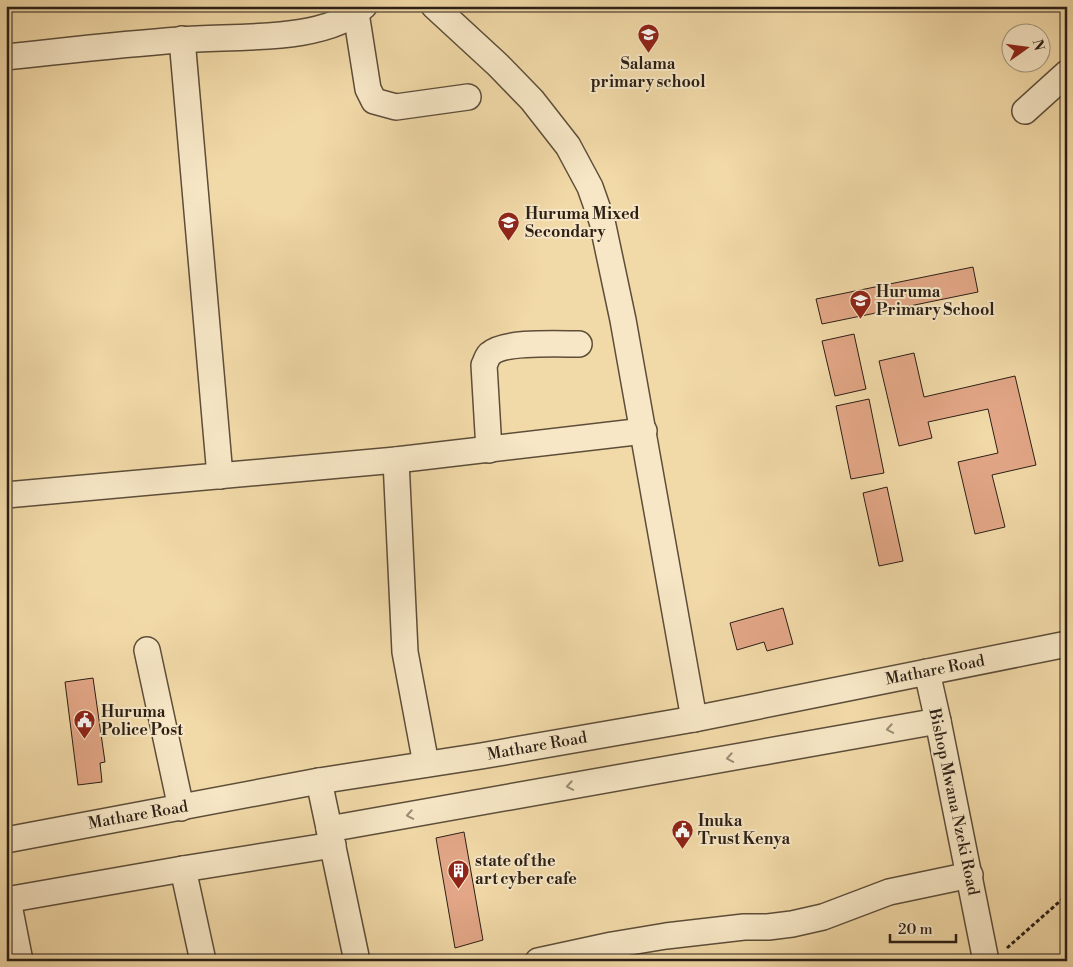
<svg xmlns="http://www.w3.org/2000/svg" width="1073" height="967" font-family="'Libre Bodoni',serif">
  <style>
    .building { fill: #e3a787; stroke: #2b1f16 }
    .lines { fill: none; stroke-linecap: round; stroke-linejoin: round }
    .minor-casing { stroke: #5d4e3a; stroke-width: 28 }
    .path { stroke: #2b1f16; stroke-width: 3; stroke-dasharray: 4 2.5; stroke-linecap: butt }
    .minor { stroke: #f7e7c6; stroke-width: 25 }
    .oneway { stroke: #9b8d77 }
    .labels { text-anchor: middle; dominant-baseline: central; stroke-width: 4; stroke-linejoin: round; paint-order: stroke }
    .poi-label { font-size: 16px; font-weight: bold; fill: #2b1f16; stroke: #f7e7c6; text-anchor: start }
    .street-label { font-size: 16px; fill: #2b1f16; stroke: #f7e7c6 }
  </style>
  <rect width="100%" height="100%" fill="#f2daa8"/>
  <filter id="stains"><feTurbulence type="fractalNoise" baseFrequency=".004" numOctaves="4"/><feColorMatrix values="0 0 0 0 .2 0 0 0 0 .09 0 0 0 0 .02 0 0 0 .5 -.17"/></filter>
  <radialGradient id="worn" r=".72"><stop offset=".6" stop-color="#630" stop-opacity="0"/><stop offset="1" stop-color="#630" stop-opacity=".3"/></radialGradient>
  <!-- building -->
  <g class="building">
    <polygon points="973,267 978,292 822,324 816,299"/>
    <polygon points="854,334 866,389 835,396 822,341"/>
    <polygon points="914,353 924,397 1015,376 1036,465 992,475 1005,527 975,534 958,462 998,453 988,409 928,422 932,438 899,446 879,361"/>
    <polygon points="869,399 884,473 851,479 836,406"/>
    <polygon points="887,487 903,561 879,566 863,493"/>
    <polygon points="783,608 793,644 767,651 764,642 737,650 730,623"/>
    <polygon points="93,678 105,762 100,763 102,782 78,785 65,682"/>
    <polygon points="464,832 483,940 455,948 436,838"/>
    <polygon points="625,951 627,961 579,961"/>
  </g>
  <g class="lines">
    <defs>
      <g id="minor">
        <polyline points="434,6 498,65 532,100 568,146 590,187 602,221 623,320 694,719"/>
        <polyline points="356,13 368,89 374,101 396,107 468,97"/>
        <polyline points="182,39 220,476"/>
        <path d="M6,57C64,51 122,44 180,40C232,35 325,44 364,6"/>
        <polyline points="1025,111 1067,73"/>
        <path d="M489,450L484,365C486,362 487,356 490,354C503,341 559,344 579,344"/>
        <polyline points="396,460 405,652 426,764"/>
        <polyline points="6,495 396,460 644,431"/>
        <polyline points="147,650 181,808"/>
        <polyline points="927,672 938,721 986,961"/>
        <polyline points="319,781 357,961"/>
        <polyline points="329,829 938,721"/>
        <polyline points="6,840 319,781 481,756 694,719 1067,644"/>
        <polyline points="183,869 203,961"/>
        <polyline points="6,900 183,869 333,845"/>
        <polyline points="8,900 20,961"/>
        <polyline points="538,961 612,945 666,936 744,927 768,927 792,924 823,917 889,892 970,875"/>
      </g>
    </defs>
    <!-- minor casing -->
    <use href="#minor" class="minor-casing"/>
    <!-- path -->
    <polyline class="path" points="1007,948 1067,895"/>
    <!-- minor -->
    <use href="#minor" class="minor"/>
  </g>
  <!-- one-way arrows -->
  <defs><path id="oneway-chevron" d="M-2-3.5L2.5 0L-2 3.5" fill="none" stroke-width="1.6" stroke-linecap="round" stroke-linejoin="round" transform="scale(1.25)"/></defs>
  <g class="oneway">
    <use href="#oneway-chevron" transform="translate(890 729) rotate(170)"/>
    <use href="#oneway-chevron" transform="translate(730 758) rotate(170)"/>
    <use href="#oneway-chevron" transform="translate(570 786) rotate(170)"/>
    <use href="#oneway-chevron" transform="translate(410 815) rotate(170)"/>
  </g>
  <!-- icons -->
  <defs>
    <symbol id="school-pin" viewBox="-11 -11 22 30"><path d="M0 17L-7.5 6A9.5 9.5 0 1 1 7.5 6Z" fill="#8f2418" stroke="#f7e7c6"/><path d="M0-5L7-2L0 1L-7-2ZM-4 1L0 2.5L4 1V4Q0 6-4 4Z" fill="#fff"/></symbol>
    <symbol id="civic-pin" viewBox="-11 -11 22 30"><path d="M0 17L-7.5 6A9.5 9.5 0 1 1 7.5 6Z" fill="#8f2418" stroke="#f7e7c6"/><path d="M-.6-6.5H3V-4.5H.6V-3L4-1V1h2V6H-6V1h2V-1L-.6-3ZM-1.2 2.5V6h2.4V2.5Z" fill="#fff"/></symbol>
    <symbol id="building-pin" viewBox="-11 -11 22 30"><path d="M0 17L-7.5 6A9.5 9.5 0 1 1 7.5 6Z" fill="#8f2418" stroke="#f7e7c6"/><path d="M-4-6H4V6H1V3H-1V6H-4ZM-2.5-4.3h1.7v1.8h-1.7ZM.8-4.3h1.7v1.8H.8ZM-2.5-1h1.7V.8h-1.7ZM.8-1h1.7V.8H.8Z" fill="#fff"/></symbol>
  </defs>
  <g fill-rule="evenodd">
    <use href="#school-pin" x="636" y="22" width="25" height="34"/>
    <use href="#school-pin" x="496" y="210" width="25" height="34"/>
    <use href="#school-pin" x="848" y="288" width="25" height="34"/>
    <use href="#civic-pin" x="72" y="708" width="25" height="34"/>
    <use href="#civic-pin" x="670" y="818" width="25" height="34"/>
    <use href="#building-pin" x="446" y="858" width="25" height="34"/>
  </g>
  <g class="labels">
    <!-- poi labels -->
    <g class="poi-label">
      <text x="648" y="64" text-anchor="middle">Salama<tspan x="648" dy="18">primary school</tspan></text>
      <text x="525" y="214">Huruma Mixed<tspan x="525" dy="18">Secondary</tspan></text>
      <text x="876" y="292">Huruma<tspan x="876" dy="18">Primary School</tspan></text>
      <text x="101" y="712">Huruma<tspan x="101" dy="18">Police Post</tspan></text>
      <text x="698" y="821">Inuka<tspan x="698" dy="18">Trust Kenya</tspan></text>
      <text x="475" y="861">state of the<tspan x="475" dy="18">art cyber cafe</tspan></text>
    </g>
    <!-- street labels -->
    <g class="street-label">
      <text transform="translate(935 670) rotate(-11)">Mathare Road</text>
      <text transform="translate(537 746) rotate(-10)">Mathare Road</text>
      <text transform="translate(954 802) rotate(78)">Bishop Mwana Nzeki Road</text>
      <text transform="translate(138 815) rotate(-10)">Mathare Road</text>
    </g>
  </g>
  <!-- margin -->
  <rect width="1073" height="967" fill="none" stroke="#f2daa8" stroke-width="25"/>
  <rect x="8" y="8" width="1058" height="952" fill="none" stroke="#2b1f16" stroke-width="2.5"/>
  <rect x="12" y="12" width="1048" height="942" fill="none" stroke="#2b1f16"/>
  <!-- north arrow -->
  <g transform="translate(1026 48) rotate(76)"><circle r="24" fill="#f7e7c6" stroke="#a59780"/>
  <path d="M0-4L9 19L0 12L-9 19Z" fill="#8f2418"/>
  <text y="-8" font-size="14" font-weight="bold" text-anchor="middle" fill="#2b1f16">N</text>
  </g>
  <!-- scale -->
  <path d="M890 934v8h66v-8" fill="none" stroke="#2b1f16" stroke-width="2.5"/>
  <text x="898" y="934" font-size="15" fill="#2b1f16" stroke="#f7e7c6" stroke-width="4" paint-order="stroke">20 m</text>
  <rect width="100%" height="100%" filter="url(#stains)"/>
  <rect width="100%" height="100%" fill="url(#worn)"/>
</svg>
